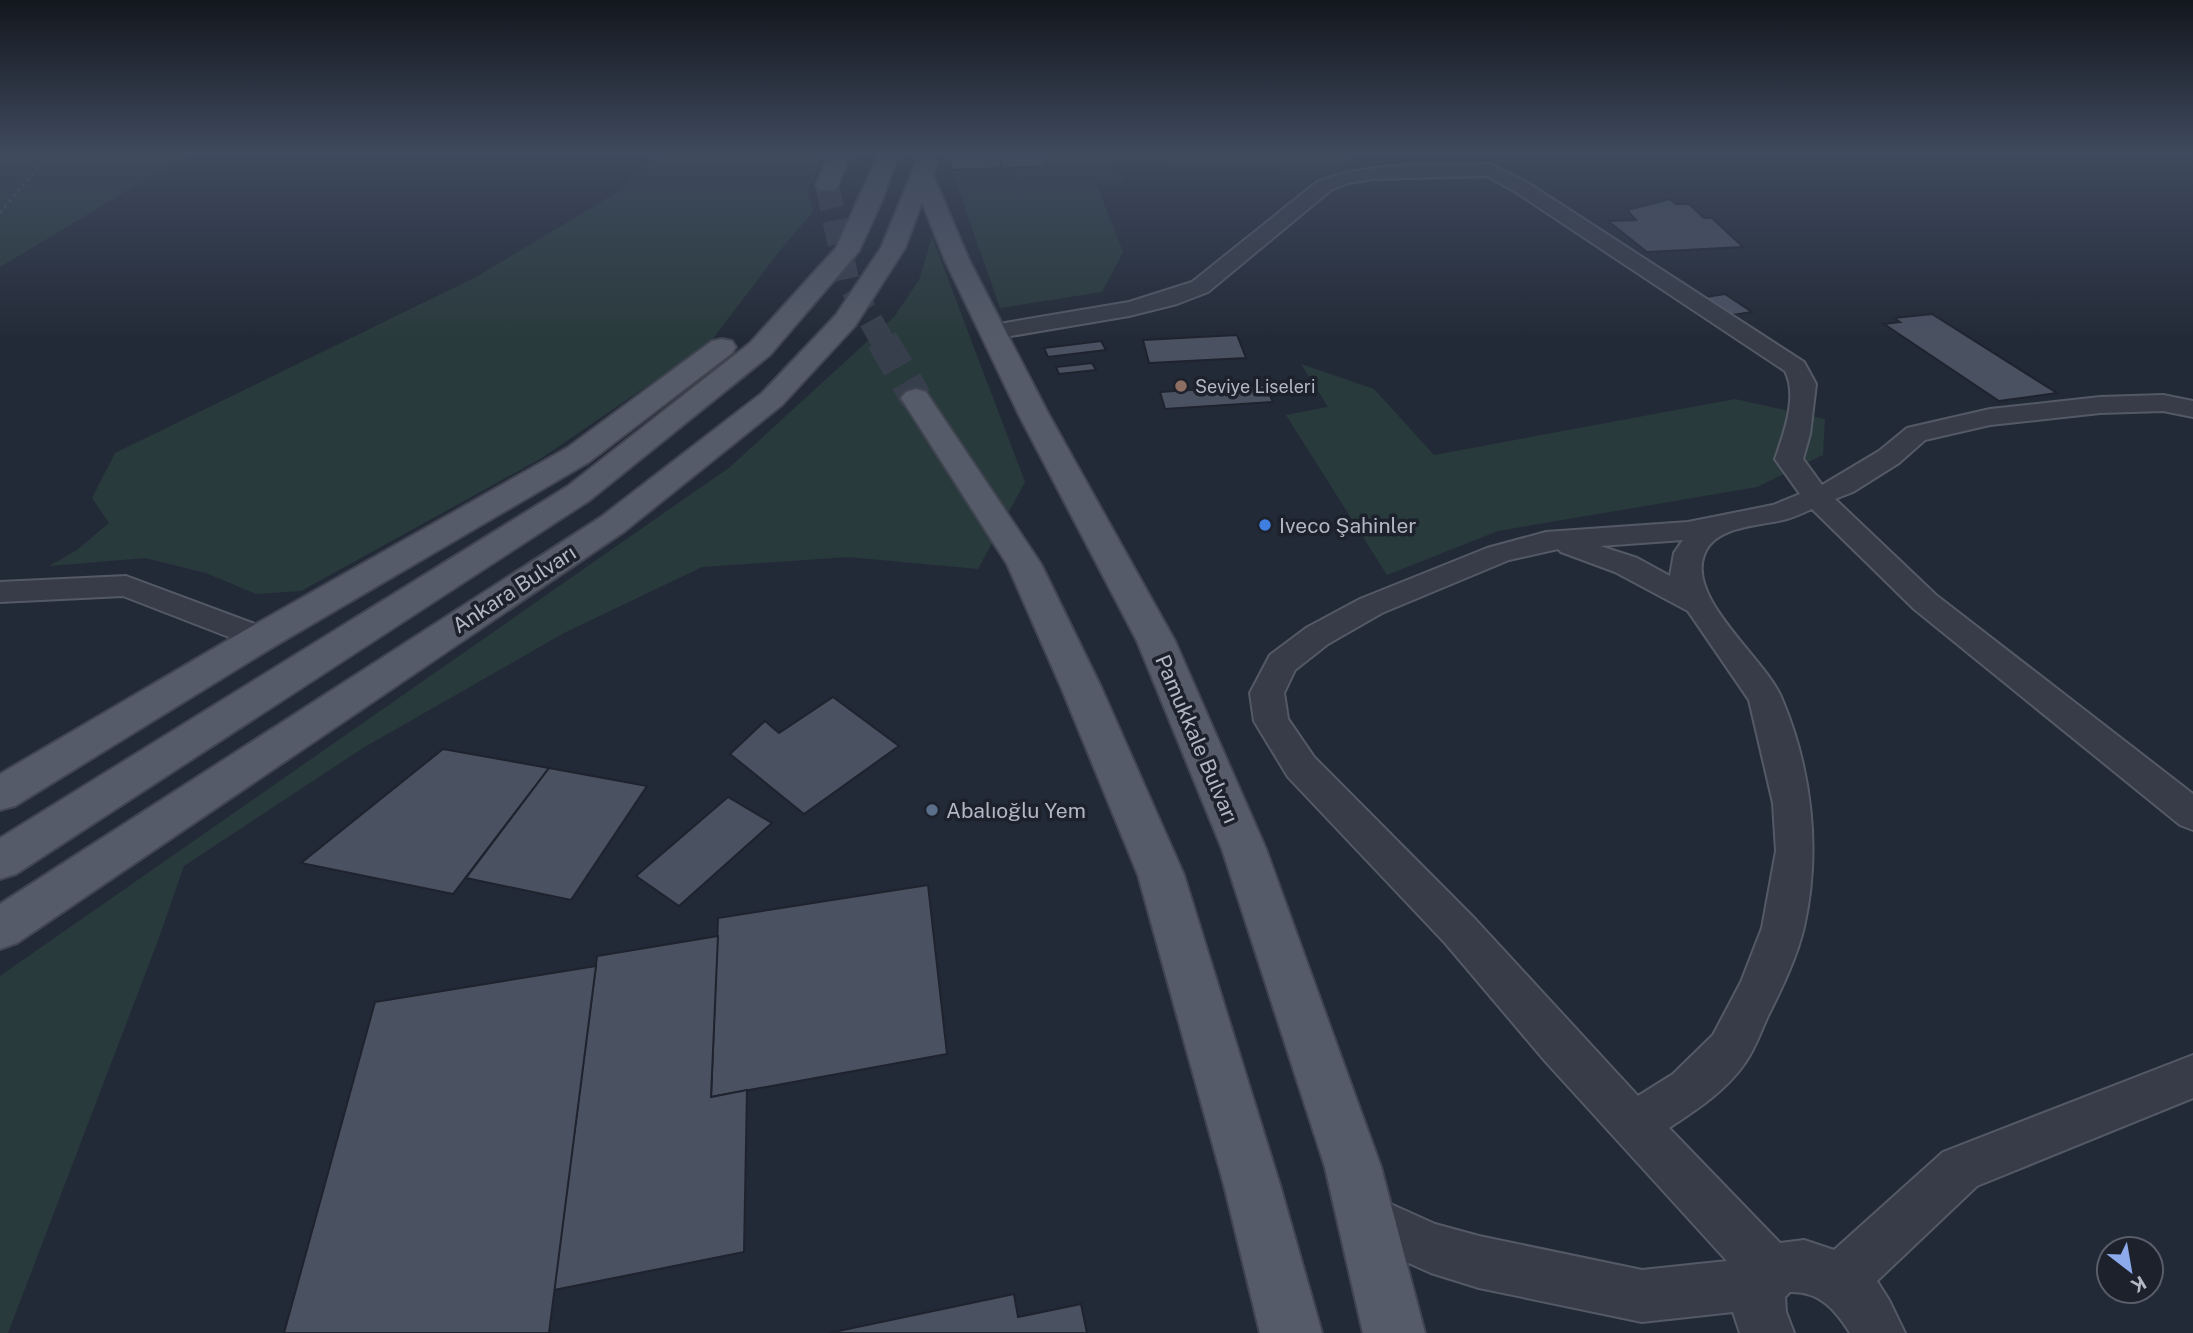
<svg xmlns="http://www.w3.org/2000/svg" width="2193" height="1333" font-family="'Public Sans',sans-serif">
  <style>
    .green { fill: #293a3c }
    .building { fill: #4a5161; stroke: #1e232e; stroke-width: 2 }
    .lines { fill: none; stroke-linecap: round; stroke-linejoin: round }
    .major-tunnel-far1 { stroke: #383f4c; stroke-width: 24; stroke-dasharray: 24 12; stroke-linecap: butt }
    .major-tunnel { stroke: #383f4c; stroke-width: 32; stroke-dasharray: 32 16; stroke-linecap: butt }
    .minor-casing { stroke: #545a65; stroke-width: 4 }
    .major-casing { stroke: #404551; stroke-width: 4 }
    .path { stroke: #47555a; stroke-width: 2.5; stroke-dasharray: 3.5 3.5; stroke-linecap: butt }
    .minor { fill: #373c48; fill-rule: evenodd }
    .major { fill: #555b68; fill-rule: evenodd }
    .education-dot { fill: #8d6e63; stroke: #1c212c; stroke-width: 2.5 }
    .shop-dot { fill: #3f7fe0; stroke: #1c212c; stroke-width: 2.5 }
    .service-dot { fill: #5c6f8a; stroke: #1c212c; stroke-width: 2.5 }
    .labels { text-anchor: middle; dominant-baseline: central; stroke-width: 7; stroke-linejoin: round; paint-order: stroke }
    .far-poi-label { font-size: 18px; fill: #b1b7c4; stroke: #1c212c; text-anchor: start }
    .poi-label { font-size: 21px; fill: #b1b7c4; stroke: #1c212c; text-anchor: start }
    .street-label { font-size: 21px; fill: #b1b7c4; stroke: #1c212c }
  </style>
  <rect width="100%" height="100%" fill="#232a37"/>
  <!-- green -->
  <g class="green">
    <polygon points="0,153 190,153 0,267"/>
    <polygon points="661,153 825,153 808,189 813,212 781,249 709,344 540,459 301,591 256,594 206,573 145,558 49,566 77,550 109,523 92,498 115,453 476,277 616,193"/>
    <polygon points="1032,153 1353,153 1336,171 1112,162 1126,181 1096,183 1123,252 1102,292 1000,308 952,171 1049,162"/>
    <polygon points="932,237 1025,482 978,569 848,557 702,567 564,633 363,748 184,866 157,943 8,1333 0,1333 0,976 730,467 894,317 919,280"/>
    <polygon points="1301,364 1374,389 1434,455 1735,399 1825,419 1823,455 1757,487 1498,531 1387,575 1286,415 1328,407"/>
  </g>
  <!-- building -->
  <g class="building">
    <polygon points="950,153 1000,153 1002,168 951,170"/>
    <polygon points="1000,153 1044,153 1047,166 1002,168"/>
    <polygon points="1670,199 1676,204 1689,204 1704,218 1712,218 1743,247 1647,252 1608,221 1636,220 1627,210"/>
    <polygon points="1725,294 1752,312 1726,316 1699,298"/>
    <polygon points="1932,314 2057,393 1999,401 1884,324 1900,322 1894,318"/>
    <polygon points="1237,335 1246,358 1149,363 1143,340"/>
    <polygon points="1101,341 1106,350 1048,357 1044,348"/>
    <polygon points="1092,363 1096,370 1059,374 1056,367"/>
    <polygon points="1265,385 1273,402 1165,409 1160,392"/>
    <polygon points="833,697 899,746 804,814 730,754 765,721 779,733"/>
    <polygon points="443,749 549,768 453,894 301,863"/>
    <polygon points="549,768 647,786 571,900 466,878"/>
    <polygon points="728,797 772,823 679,906 636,876"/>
    <polygon points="928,885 947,1054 711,1097 718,918"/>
    <polygon points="718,936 711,1097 747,1090 744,1252 554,1290 597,956"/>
    <polygon points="596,966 549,1333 284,1333 375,1002"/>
    <polygon points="1014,1294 1018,1317 1081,1304 1087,1333 829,1333"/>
  </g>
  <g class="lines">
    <!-- major-tunnel-far1 -->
    <polyline class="major-tunnel-far1" points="827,185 847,279 883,342"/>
    <!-- major-tunnel -->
    <polyline class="major-tunnel" points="882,340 916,398"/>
    <defs>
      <g id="minor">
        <path d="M1490,164L1528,183L1804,362L1816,384L1810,434L1803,459L1822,485L1879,451L1907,428L1990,409L2100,397L2163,395L2193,401V417L2163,411L2100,413L1990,425L1925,440L1899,463L1853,492L1835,499L1936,595L2193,794V830L2180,825L1914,609L1812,509C1802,513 1793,518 1783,520C1758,526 1714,526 1704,555C1687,600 1766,659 1782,699C1812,770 1821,852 1804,927C1797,957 1782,988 1768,1016C1761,1031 1755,1049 1745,1063C1726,1091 1696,1110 1669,1128L1780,1243L1804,1240L1834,1250L1943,1152L2193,1055V1098L1977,1186L1877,1281L1889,1300L1905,1333H1850C1835,1309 1819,1291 1790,1292L1785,1297L1786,1312L1794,1333H1740L1733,1312L1642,1322L1479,1288L1431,1273L1346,1235L1339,1217L1346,1199L1364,1192L1435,1224L1479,1236L1642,1270L1727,1261L1545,1061L1445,943L1288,777L1254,721L1250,693L1270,655L1306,628L1360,599L1487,548L1546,532L1688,522L1773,505L1800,494L1775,459C1784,433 1798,396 1785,371L1514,191L1487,176L1373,179L1348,183L1331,190L1208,292L1177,304L1129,316L993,339L985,337L981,332L985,327L993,325L1129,302L1192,282L1317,182C1371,160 1433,166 1490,164ZM1683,540L1674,553L1670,576L1637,558L1600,546ZM1558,549L1561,552L1615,572L1688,611L1749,700L1773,803L1776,851L1762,928L1741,982L1713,1035L1673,1074L1638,1096L1475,919L1314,757L1288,719L1284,693L1295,670L1328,644L1382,613L1509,560Z"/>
        <polygon points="126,576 271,630 276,638 271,646 260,649 123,596 0,602 0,582"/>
      </g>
      <g id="major">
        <polygon points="830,153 851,153 838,185 835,190 819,190 816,185"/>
        <polygon points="879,153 899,153 883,198 859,251 770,355 590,500 16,874 0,879 0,838 568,486 750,343 836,248"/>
        <polygon points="927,157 934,159 938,163 933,175 969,260 1049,415 1175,641 1266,849 1381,1167 1425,1333 1363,1333 1325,1167 1222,849 1137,641 1019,415 945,260 922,202 905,248 855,326 782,405 625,531 17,943 0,949 0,904 601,517 762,393 836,315 881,248 916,163 920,159"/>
        <polygon points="722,339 732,341 736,347 732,353 589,462 273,647 15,806 0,810 0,774 247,629 567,448 712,341"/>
        <polygon points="916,389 926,392 1041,564 1101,687 1184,875 1280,1185 1322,1333 1260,1333 1224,1185 1138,875 1061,687 1007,564 901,398 906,392"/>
      </g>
    </defs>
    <!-- minor casing -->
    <use href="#minor" class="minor-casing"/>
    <!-- major casing -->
    <use href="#major" class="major-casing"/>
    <!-- path -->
    <polyline class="path" points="0,213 50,153"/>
    <!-- minor -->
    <use href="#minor" class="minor"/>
    <!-- major -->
    <use href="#major" class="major"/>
  </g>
  <!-- sky -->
  <linearGradient id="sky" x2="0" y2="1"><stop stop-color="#13171e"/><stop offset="0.45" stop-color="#3f4a5e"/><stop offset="1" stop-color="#3f4a5e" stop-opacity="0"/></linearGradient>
  <rect width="2193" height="340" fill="url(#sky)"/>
  <!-- markers -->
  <circle class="education-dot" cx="1181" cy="386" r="7"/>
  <circle class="shop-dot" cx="1265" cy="525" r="7"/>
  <circle class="service-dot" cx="932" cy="810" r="7"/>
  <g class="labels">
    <!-- far-poi labels -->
    <g class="far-poi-label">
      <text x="1195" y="386">Seviye Liseleri</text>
    </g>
    <!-- poi labels -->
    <g class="poi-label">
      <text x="1279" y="525">Iveco Şahinler</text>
      <text x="946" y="810">Abalıoğlu Yem</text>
    </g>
    <!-- street labels -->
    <g class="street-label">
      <text transform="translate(514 589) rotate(-33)">Ankara Bulvarı</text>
      <text transform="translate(1197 739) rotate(67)">Pamukkale Bulvarı</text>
    </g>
  </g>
  <!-- north arrow -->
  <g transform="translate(2130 1270) rotate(149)"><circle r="33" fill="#1c212c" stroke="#585d69" stroke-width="2"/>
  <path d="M0-5L12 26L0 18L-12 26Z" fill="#8daaed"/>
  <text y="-10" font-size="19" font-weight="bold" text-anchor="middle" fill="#b1b7c4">K</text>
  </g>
</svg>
